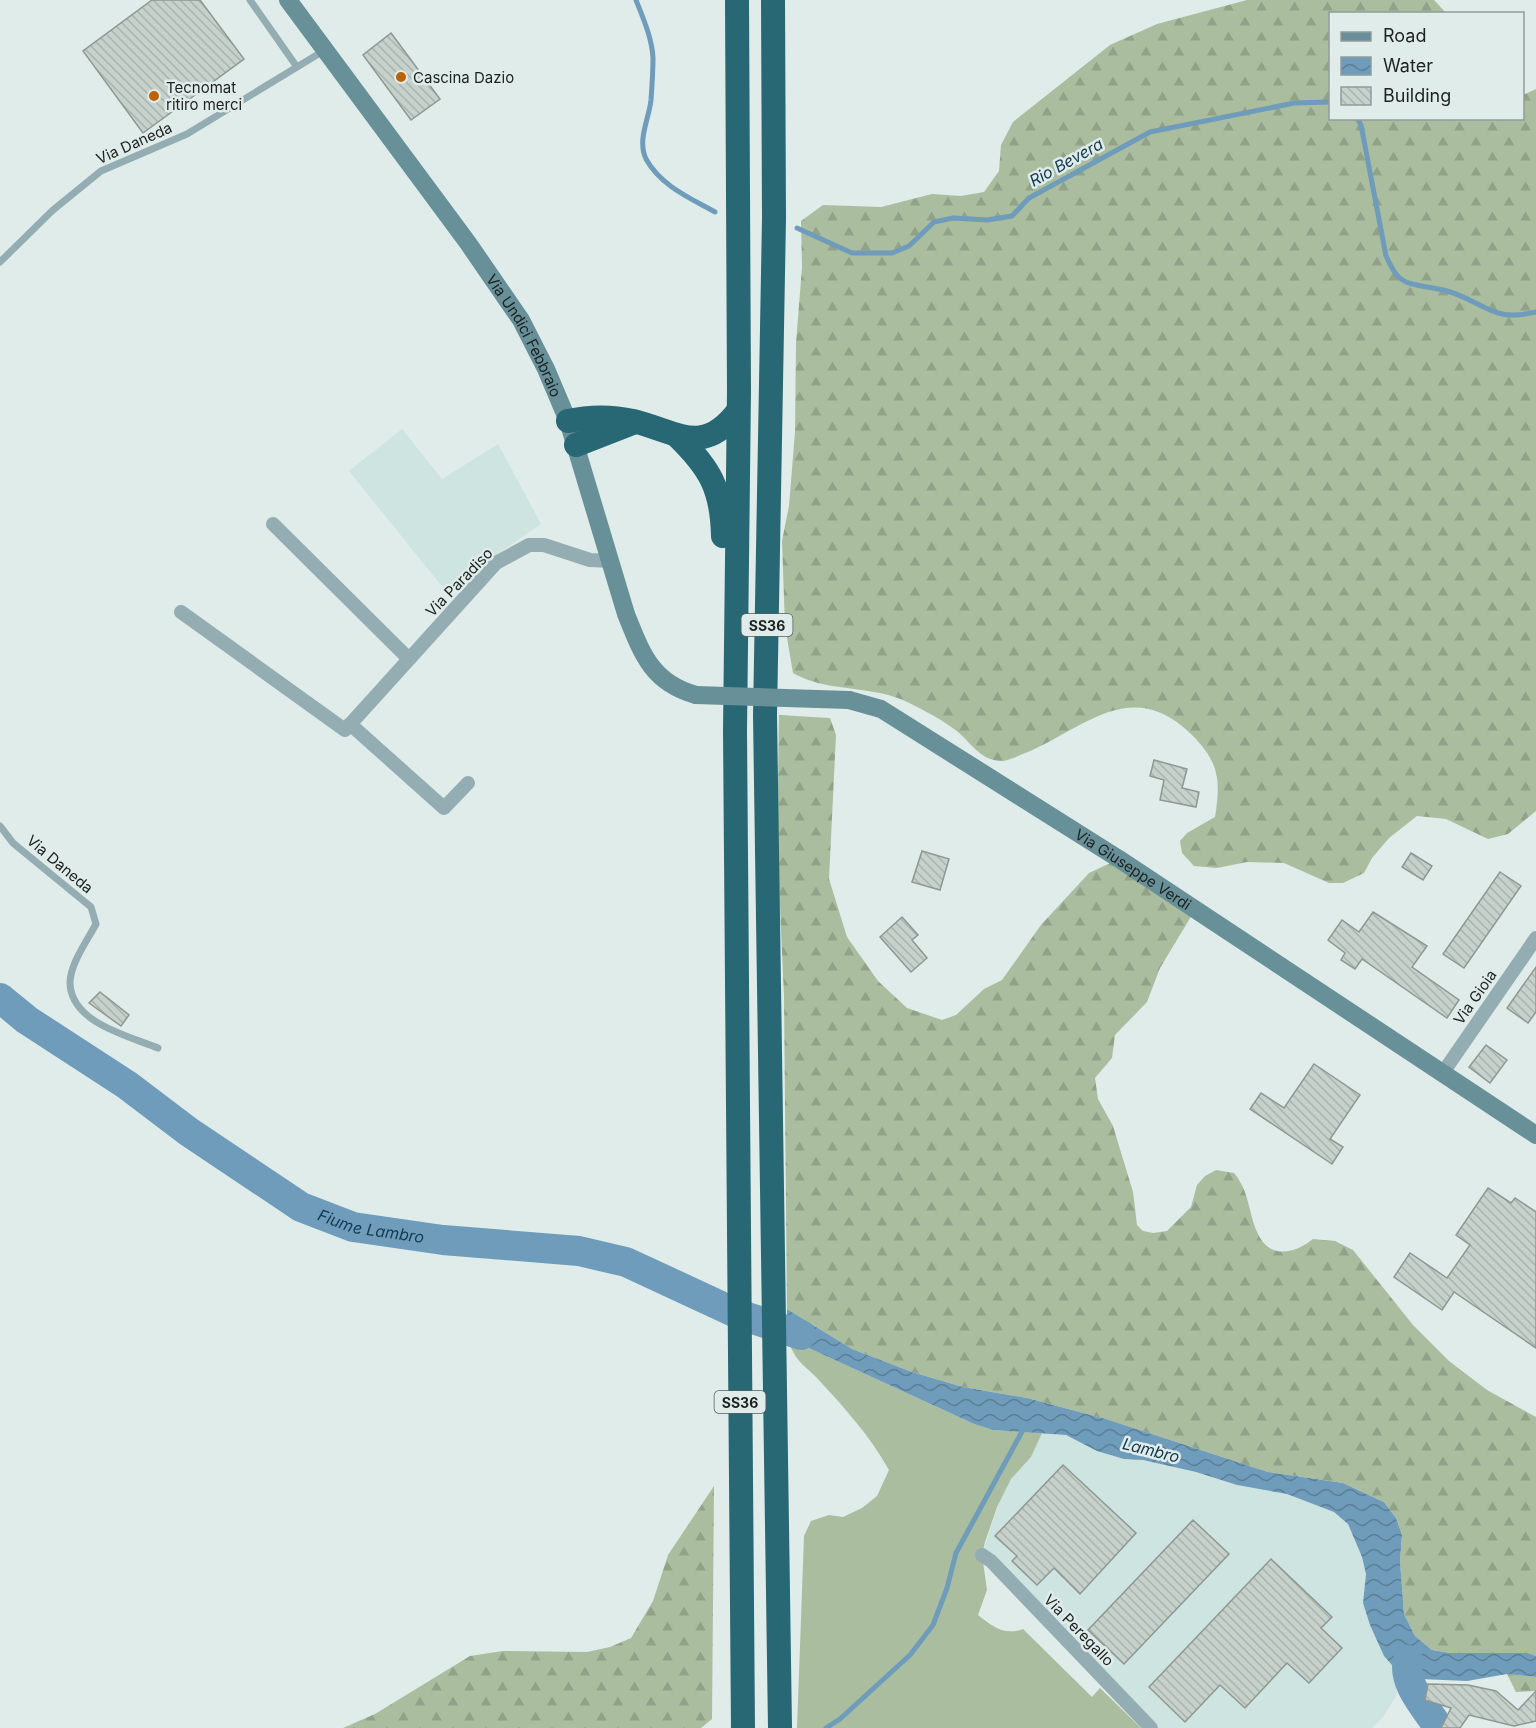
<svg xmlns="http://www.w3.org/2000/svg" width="1536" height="1728" font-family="Inter,sans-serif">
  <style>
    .built { fill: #cde4e0 }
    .grass { fill: #aabd9f }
    .forest { fill: url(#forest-firs) }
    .water { fill: url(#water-waves) }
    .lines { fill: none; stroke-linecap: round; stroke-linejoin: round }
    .stream { stroke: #6e9cba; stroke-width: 5 }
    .river { stroke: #6e9cba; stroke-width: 30 }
    .building { fill: url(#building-back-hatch); stroke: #8e9892; stroke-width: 1.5 }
    .lane { stroke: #93adb3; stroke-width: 7 }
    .street { stroke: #93adb3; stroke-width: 14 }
    .secondary { stroke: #689098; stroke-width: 18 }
    .highway { stroke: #276874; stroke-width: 24 }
    .secondary-bridge { stroke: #689098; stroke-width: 18 }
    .poi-dot { fill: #bc6300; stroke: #dfecea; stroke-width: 2 }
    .labels { text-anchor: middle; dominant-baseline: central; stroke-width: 5; stroke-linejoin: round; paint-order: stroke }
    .shield { fill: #dfecea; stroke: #575f5d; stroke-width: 1.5 }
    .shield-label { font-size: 14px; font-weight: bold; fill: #1d2221 }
    .poi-label { font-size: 15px; fill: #1d2221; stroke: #dfecea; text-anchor: start }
    .street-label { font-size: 15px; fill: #1d2221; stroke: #dfecea }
    .water-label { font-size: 16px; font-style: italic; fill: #143a51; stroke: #dfecea }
  </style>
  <defs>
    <pattern id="forest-firs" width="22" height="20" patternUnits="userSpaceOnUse" patternTransform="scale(1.5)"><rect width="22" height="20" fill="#aabd9f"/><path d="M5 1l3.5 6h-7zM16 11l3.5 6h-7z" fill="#92a289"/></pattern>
    <pattern id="water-waves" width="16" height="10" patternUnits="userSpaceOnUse" patternTransform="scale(1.5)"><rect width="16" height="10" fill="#6e9cba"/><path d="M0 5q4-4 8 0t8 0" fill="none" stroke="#5a7f97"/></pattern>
    <pattern id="building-back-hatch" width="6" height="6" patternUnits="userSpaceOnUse" patternTransform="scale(1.5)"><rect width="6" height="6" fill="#c6d1cb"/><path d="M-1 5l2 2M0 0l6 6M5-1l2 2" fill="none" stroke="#aab3ae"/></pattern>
  </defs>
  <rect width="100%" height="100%" fill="#dfecea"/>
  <!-- built -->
  <g class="built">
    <polygon points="402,429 442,479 498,444 541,524 445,590 349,471"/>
    <polygon points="1042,1433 1066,1435 1097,1451 1124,1459 1143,1460 1196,1472 1237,1485 1287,1494 1334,1512 1348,1524 1362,1557 1366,1574 1363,1603 1384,1656 1399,1673 1396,1696 1383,1717 1372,1728 1151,1728 982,1555 997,1507 1011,1479 1031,1457"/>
  </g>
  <!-- grass -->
  <path class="grass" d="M787,1338L974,1424L993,1430L1042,1433L1031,1457L1011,1479L997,1507L985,1542L982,1555L987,1590L978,1615C992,1626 1004,1636 1023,1629L1092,1697L1100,1688L1141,1728H797L804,1536L811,1521L829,1515L843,1517L862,1508L877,1496L889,1470C870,1436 844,1407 817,1378C799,1360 797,1363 787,1338Z"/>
  <!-- forest -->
  <g class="forest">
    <path d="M1247,0H1434L1446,13L1330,14V118H1522L1523,95L1536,89V811L1508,834L1488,839L1446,819L1417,816L1389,838L1372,858L1364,873L1343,883H1329L1284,863L1247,862L1217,868L1194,866L1182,853L1180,841L1187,833L1215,817C1221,780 1219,762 1192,735C1132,676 1086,727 1028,752C1021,754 1010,761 1002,761C979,761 971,741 954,729C940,718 919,708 903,700C867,685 826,692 793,673L785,626L782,541L789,506L795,432L796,343L802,267L801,221L823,205L881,207L932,194L961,196L984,192L999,171L1001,145L1013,122L1110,45L1157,24Z"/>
    <path d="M779,715L830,718L836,735L829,879L847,937L878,981L907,1008L942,1020L956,1015L984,989L1002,980L1041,925L1089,873L1119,859L1195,910L1160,968L1147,1002L1115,1035L1112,1058L1095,1078L1098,1099L1113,1126L1133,1192L1137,1225L1143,1231L1153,1233L1167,1231L1191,1207L1197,1185L1205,1176L1216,1170L1234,1173C1250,1192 1248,1213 1258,1234C1270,1260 1296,1253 1313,1239L1335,1241L1353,1250L1413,1325L1449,1361L1487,1390L1536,1417V1656L1528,1653H1451L1432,1650L1415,1636L1404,1614L1400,1561L1402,1535L1396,1518L1384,1502L1343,1483L1268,1472L1106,1419L1027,1398L963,1387L912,1372L852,1349L787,1309L784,997L777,840Z"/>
    <polygon points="714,1486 712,1719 701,1728 343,1728 375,1714 470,1656 503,1651 587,1652 610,1647 631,1638 653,1601 668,1555"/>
    <polygon points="1507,1674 1536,1677 1536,1691 1516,1692"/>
  </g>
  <!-- water -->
  <polygon class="water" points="787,1309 852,1349 912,1372 963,1387 1027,1398 1106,1419 1268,1472 1343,1483 1384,1502 1396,1518 1402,1535 1400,1561 1404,1614 1415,1636 1432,1650 1450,1653 1528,1653 1536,1656 1536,1677 1507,1674 1467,1681 1420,1679 1399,1673 1384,1656 1370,1625 1363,1603 1366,1574 1362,1557 1348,1524 1334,1512 1287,1494 1237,1485 1196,1472 1143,1460 1124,1459 1097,1451 1066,1435 993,1430 974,1424 787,1338"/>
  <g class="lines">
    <!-- stream -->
    <g class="stream">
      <path d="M636,0C643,18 652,38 653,58C653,72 652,86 651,100C649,119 637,140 646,159C661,186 690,198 715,212"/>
      <path d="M1357,118L1361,125L1386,256C1391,266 1395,277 1406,282C1418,287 1434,287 1447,291C1485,302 1492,323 1536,312"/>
      <polyline points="797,228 852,253 892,253 909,246 934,222 953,218 987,220 1012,216 1029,198 1150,132 1294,103 1330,102"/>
      <polyline points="826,1728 840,1719 910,1655 933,1625 947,1588 956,1553 1024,1428"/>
    </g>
    <!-- river -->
    <g class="river">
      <path id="s1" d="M0,998L27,1020L127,1085L189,1132L301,1207L353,1227L443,1240L579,1251L626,1262L738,1314L801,1335"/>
      <path d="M1408,1660C1402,1683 1426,1708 1439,1728"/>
    </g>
  </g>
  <!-- building -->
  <g class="building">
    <polygon points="152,0 200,0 244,59 143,133 83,51"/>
    <polygon points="391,33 440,99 411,120 363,55"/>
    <polygon points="1154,760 1187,769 1182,788 1199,792 1196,807 1160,800 1164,780 1150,776"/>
    <polygon points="922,851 949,859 940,890 912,882"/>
    <polygon points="1411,853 1432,866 1423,880 1402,867"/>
    <polygon points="1500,872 1521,886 1464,968 1443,954"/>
    <polygon points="1373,912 1427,946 1412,967 1459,1000 1447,1018 1362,959 1355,969 1341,960 1345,953 1328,940 1342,920 1359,932"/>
    <polygon points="902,917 918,935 912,940 927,958 911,972 880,937"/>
    <polygon points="1536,967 1536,1012 1528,1023 1507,1008"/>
    <polygon points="100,992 129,1015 121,1026 89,1003"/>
    <polygon points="1486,1045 1507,1060 1490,1083 1469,1067"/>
    <polygon points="1314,1064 1360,1095 1330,1139 1343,1147 1332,1164 1250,1109 1261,1093 1284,1108"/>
    <polygon points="1488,1188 1511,1203 1515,1198 1536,1212 1536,1348 1454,1292 1442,1310 1394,1277 1410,1253 1447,1278 1470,1245 1456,1235"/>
    <polygon points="1063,1465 1136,1533 1080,1594 1054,1568 1037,1585 1012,1561 1017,1556 995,1536"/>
    <polygon points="1193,1520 1229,1554 1124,1664 1088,1630"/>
    <polygon points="1271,1559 1332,1617 1321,1628 1342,1648 1309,1683 1287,1663 1245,1708 1220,1685 1185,1722 1149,1687"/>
    <polygon points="1428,1684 1468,1685 1496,1691 1518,1710 1536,1691 1536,1721 1514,1726 1469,1715 1460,1728 1441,1728 1451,1708 1425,1700"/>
  </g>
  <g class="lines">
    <!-- lane -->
    <g class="lane">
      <polyline points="250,0 297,67"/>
      <polyline points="0,262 53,210 101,171 187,134 325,50"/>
      <path d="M0,826L13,843L91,907L96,924C87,941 70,964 70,983C71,1023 129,1036 158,1048"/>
    </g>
    <!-- street -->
    <g class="street">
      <polyline points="273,524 409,659"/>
      <polyline points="181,612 345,730 496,563 529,545 544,545 590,560 611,561"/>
      <polyline points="350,724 444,808 468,783"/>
      <polyline points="1442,1074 1536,938"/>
      <polyline points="982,1555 991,1561 1151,1728"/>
    </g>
    <!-- secondary -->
    <g class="secondary">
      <path id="s2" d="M288,0L468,243L521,320L546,369L568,421L626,614C642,654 652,683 696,695"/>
      <path id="s3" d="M849,700L881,709L1119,859L1536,1135"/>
    </g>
    <!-- highway -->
    <g class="highway">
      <polyline points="737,0 739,390 735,731 743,1728"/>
      <polyline points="773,0 774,218 765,715 780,1728"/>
      <path d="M568,421C591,416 611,416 633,421C678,432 703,457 738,411"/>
      <path d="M677,436C710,468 722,489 723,536"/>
      <polyline points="576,445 635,422"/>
    </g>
    <!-- secondary-bridge -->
    <polyline class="secondary-bridge" points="696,695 849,700"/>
  </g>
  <!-- markers -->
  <g class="poi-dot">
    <circle cx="401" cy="77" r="6"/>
    <circle cx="154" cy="96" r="6"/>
  </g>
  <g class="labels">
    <!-- shield labels -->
    <g class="shield">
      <rect x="741.5" y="614" width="51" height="22" rx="4.5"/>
      <rect x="714.5" y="1391" width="51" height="22" rx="4.5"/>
    </g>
    <g class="shield-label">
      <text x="767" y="625">SS36</text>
      <text x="740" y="1402">SS36</text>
    </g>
    <!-- poi labels -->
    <g class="poi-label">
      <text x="413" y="77">Cascina Dazio</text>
      <text x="166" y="87">Tecnomat<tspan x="166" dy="17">ritiro merci</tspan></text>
    </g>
    <!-- street labels -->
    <g class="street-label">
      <text transform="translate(134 143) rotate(-24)">Via Daneda</text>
      <text stroke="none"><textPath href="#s2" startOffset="411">Via Undici Febbraio</textPath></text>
      <text transform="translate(459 582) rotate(-46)">Via Paradiso</text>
      <text transform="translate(60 864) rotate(40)">Via Daneda</text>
      <text stroke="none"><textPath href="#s3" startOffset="332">Via Giuseppe Verdi</textPath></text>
      <text transform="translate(1475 997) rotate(-55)">Via Gioia</text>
      <text transform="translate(1079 1630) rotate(46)">Via Peregallo</text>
    </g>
    <!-- water labels -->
    <g class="water-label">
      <text transform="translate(1066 162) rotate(-29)">Rio Bevera</text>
      <text stroke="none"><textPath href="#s1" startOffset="440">Fiume Lambro</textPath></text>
      <text transform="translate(1151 1450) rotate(14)">Lambro</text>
    </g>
  </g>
  <!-- legend -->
  <rect x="1329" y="12" width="195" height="108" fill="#dfecea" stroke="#919b9a" stroke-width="1.5"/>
  <rect x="1341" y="32" width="30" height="9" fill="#689098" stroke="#919b9a" stroke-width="1.5"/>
  <text x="1383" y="42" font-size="18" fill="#1d2221">Road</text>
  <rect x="1341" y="57" width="30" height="18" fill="url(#water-waves)" stroke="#919b9a" stroke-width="1.5"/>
  <text x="1383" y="72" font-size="18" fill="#1d2221">Water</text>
  <rect x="1341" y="87" width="30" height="18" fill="url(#building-back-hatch)" stroke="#919b9a" stroke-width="1.5"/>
  <text x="1383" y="102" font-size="18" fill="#1d2221">Building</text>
</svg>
